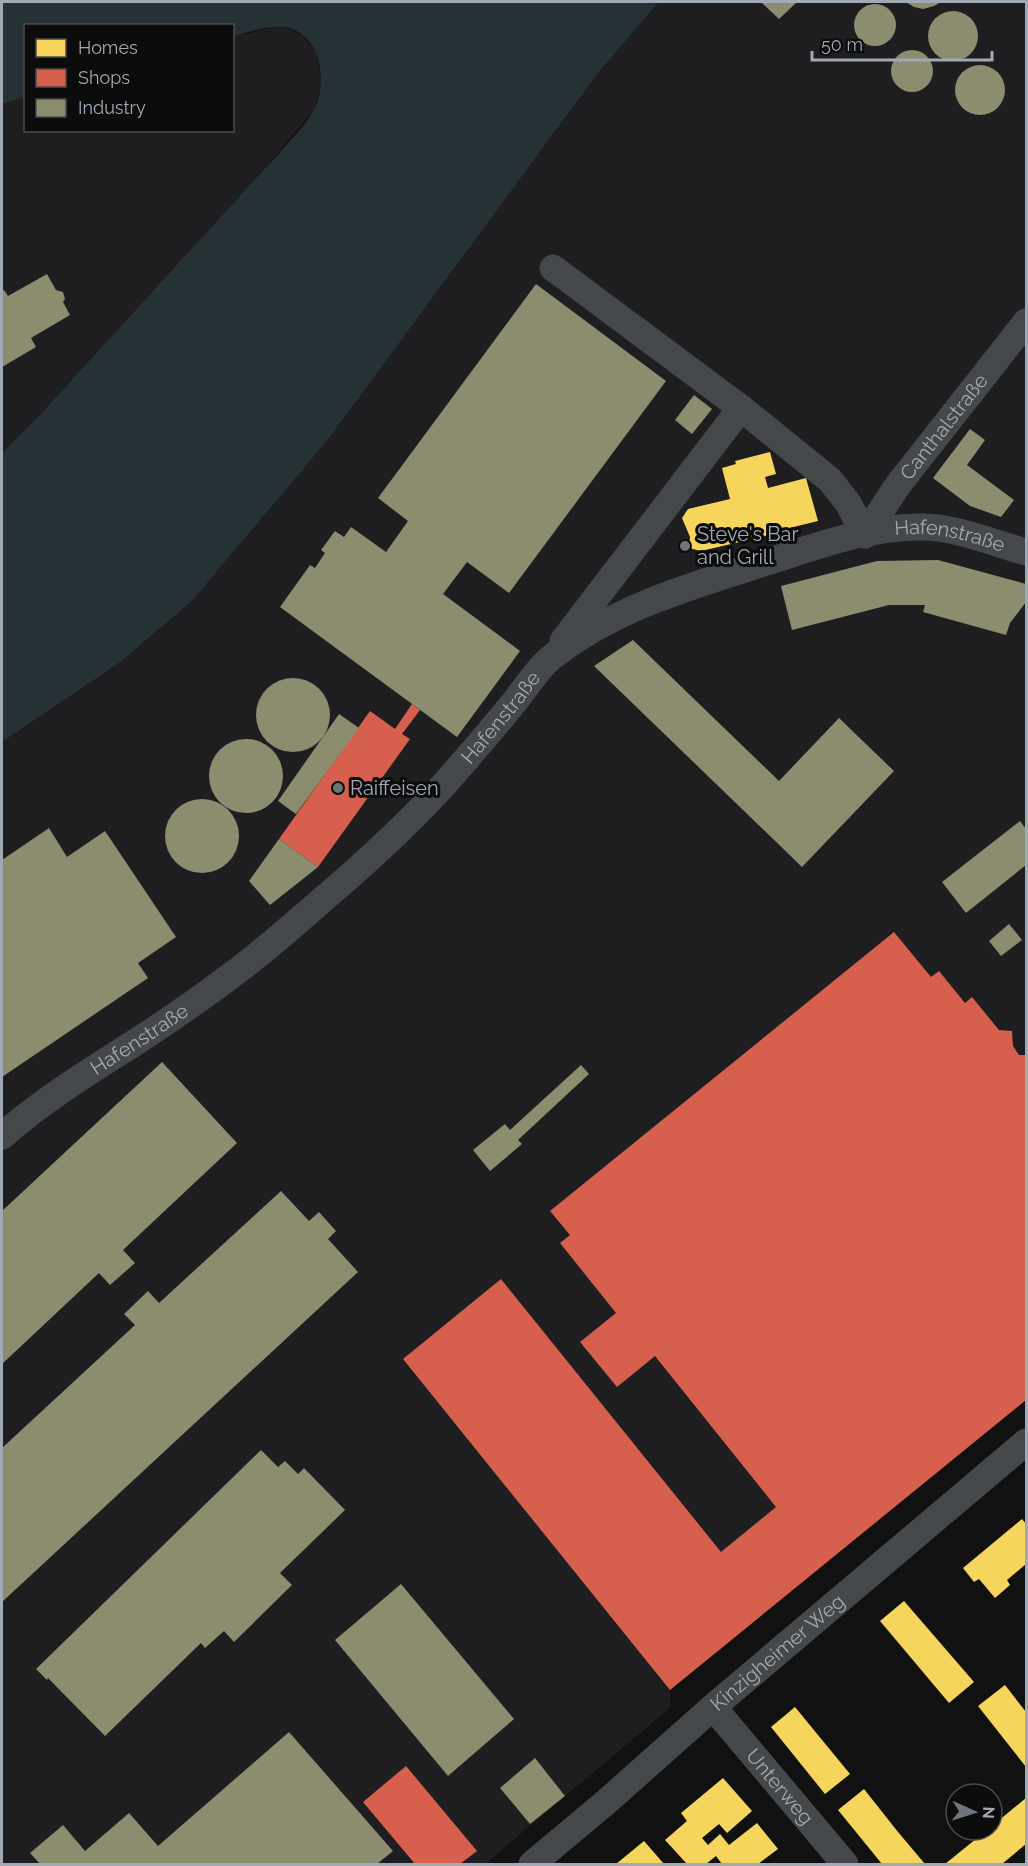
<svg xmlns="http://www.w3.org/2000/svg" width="1028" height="1866" font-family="Raleway,sans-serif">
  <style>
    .built { fill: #1e1e20 }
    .water { fill: #263135 }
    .homes { fill: #f6d55c }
    .shops { fill: #d6604d }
    .industry { fill: #8c8c6e }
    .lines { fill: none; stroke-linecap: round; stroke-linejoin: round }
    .street { stroke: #45484a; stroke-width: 27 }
    .poi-dot { fill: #6f747b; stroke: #0c0c0d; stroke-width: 2 }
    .labels { text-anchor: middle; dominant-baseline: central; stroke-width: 6; stroke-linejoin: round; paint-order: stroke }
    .street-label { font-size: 20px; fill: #a1aab4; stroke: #0c0c0d }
    .poi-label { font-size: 20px; fill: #a1aab4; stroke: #0c0c0d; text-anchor: start }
  </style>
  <rect width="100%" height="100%" fill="#111112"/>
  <!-- built -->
  <g class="built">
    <polygon points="659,2 1026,2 1026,1400 670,1689 671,1707 485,1864 2,1864 2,742 119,663 191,602 327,441 598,73"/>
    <polygon points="275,27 290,29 303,36 316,52 321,78 321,90 313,111 251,185 36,419 2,453 2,104 25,97 26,130 232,130 233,37"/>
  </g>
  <!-- water -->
  <path class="water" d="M2,2H659L598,73L327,441L191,602L119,663L2,742V453L36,419L282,150C294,136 309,122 316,105C328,78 319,31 283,27C266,26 248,32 233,37L232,26H26L25,97L2,104Z"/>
  <!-- homes -->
  <g class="homes">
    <polygon points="770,452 776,474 765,477 768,488 806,478 818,521 777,531 778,533 701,551 689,548 690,537 682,518 688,509 730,499 722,468 736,464 735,461"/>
    <polygon points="1022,1519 1026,1524 1026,1564 1007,1580 1010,1585 995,1598 979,1579 974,1582 963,1568"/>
    <polygon points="904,1601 974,1682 949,1703 880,1621"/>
    <polygon points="1005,1685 1026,1712 1026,1767 978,1706"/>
    <polygon points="795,1707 850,1774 825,1794 771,1727"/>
    <polygon points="723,1778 752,1811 727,1833 719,1824 702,1838 708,1845 720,1834 729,1845 757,1823 778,1849 758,1864 722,1864 716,1856 706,1864 687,1864 665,1840 687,1821 681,1813"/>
    <polygon points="864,1789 898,1832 925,1864 882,1864 838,1810"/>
    <polygon points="1026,1798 1026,1844 1002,1864 945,1864 987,1830 992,1830 992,1826"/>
    <polygon points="644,1841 664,1864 616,1864"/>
  </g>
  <!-- shops -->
  <g class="shops">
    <polygon points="412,704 420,710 402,734 410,739 318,867 279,839 370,711 395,729"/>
    <polygon points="894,932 931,977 939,971 965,1003 972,997 999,1030 1012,1031 1013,1046 1019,1055 1026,1055 1026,1400 670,1690 403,1359 501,1279 721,1552 776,1507 655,1356 617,1387 580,1342 616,1313 560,1243 570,1235 550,1211"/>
    <polygon points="406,1766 477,1851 460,1864 415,1864 363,1802"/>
  </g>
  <!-- industry -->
  <g class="industry">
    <polygon points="761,2 797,2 779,19"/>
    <polygon points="906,2 941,2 934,6 923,9 914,7"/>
    <circle cx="875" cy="25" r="21"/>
    <circle cx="953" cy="36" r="25"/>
    <circle cx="912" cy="71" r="21"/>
    <circle cx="980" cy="90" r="25"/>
    <polygon points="47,274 56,290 63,292 65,299 63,302 70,315 31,338 36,347 2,367 2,291 4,290 8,296"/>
    <polygon points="536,284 666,381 509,593 467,562 443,594 520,651 457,737 280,607 310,565 315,568 325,553 321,550 335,531 344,537 351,527 386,552 408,521 378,498"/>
    <polygon points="694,395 712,409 692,434 675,420"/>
    <polygon points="970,429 985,440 967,465 1014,500 1001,517 970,506 933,478"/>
    <polygon points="938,560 1026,584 1026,602 1010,623 1006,635 923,612 925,605 889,605 792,630 781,586 877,561"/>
    <polygon points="633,640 779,781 839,718 894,771 802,867 594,666"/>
    <circle cx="293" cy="715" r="37"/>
    <polygon points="339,714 359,728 296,814 278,801"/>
    <circle cx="246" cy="776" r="37"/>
    <circle cx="202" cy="836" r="37"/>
    <polygon points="1020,821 1026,829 1026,865 966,913 942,882"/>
    <polygon points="49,828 67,857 105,831 176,937 138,963 148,978 2,1077 2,860"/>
    <polygon points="279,839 318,867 270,905 249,881"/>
    <polygon points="1009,924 1022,940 1001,956 989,941"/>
    <polygon points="162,1062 237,1143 123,1250 135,1263 110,1285 99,1273 2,1364 2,1211"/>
    <polygon points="581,1065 589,1074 518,1140 522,1144 490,1171 473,1150 505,1124 510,1130"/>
    <polygon points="281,1191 309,1221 319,1212 336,1231 328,1239 358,1272 2,1602 2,1448 135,1325 124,1314 148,1291 159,1303"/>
    <polygon points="261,1450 278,1467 285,1461 298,1474 304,1468 345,1510 280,1573 292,1585 234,1642 224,1631 205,1648 201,1643 105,1736 48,1678 47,1680 36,1669"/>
    <polygon points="401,1584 514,1719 448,1776 335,1640"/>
    <polygon points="289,1732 393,1851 377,1864 40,1864 30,1853 63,1825 85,1851 129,1813 158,1846"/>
    <polygon points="535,1758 565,1796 530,1824 500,1788"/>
  </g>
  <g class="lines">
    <!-- street -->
    <g class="street">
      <polyline points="553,268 741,408 830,480 848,503 865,535"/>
      <path id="s1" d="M865,535L898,485L1026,322"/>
      <polyline points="563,641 741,408"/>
      <path id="s2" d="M2,1136C44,1099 92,1070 139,1040C189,1007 239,972 284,933C341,884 398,836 448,780C471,754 494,727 516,700C527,686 538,668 552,657C615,607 692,586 767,562C817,546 870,526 924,527C958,528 994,543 1026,552"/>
      <path id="s3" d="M713,1707L845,1864"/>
      <path id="s4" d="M532,1864L605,1803L713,1707L1026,1442"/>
    </g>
  </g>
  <!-- markers -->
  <g class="poi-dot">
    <circle cx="685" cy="546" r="6"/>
    <circle cx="338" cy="788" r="6"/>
  </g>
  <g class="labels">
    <!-- street labels -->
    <g class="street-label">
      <text stroke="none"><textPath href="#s1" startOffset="134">Canthalstraße</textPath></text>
      <text stroke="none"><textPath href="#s2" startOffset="1158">Hafenstraße</textPath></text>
      <text stroke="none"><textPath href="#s2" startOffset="654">Hafenstraße</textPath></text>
      <text stroke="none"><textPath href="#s2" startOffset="168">Hafenstraße</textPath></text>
      <text stroke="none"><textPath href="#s4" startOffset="324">Kinzigheimer Weg</textPath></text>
      <text stroke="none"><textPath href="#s3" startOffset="104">Unterweg</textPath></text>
    </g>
    <!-- poi labels -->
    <g class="poi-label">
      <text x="697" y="534">Steve's Bar<tspan x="697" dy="23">and Grill</tspan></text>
      <text x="350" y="788">Raiffeisen</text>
    </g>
  </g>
  <!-- border -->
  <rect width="1028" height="1866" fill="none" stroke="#a1aab4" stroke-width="6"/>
  <!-- legend -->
  <rect x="24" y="24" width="210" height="108" fill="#0c0c0d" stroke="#484b50" stroke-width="1.5"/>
  <rect x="36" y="39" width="30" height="18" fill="#f6d55c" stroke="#484b50" stroke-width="1.5"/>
  <text x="78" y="54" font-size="18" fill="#a1aab4">Homes</text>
  <rect x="36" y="69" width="30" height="18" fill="#d6604d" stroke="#484b50" stroke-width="1.5"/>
  <text x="78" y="84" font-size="18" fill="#a1aab4">Shops</text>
  <rect x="36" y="99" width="30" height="18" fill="#8c8c6e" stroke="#484b50" stroke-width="1.5"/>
  <text x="78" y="114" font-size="18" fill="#a1aab4">Industry</text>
  <!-- north arrow -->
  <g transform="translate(974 1812) rotate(93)"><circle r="28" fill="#0c0c0d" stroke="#484b50" stroke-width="1.5"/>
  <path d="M0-4.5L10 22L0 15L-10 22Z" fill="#6f747b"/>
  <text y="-9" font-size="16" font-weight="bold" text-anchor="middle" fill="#a1aab4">N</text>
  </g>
  <!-- scale -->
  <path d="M812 51v9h180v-9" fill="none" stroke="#a1aab4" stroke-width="3"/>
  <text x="821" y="51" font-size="18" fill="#a1aab4" stroke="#0c0c0d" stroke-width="4.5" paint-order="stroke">50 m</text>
</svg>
